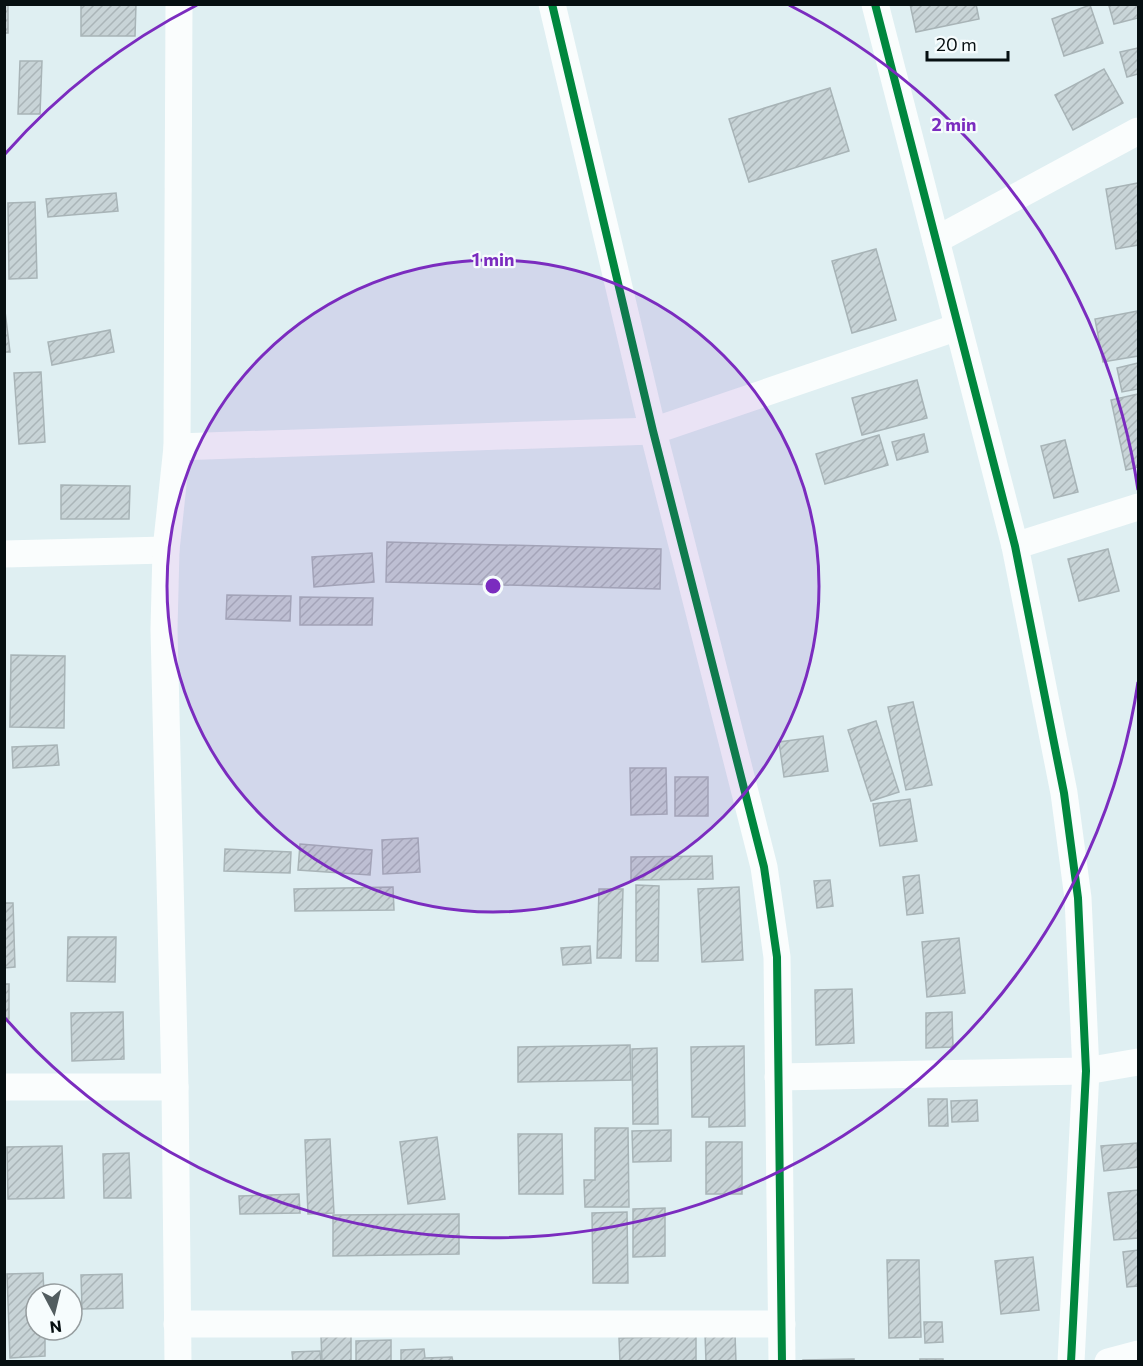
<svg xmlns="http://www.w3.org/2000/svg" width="1143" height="1366" font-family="Commissioner,sans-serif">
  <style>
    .building { fill: url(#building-hatch); stroke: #a8b4b7; stroke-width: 1.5 }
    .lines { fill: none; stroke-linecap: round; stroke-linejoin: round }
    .street { stroke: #fafdfd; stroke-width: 27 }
    .cycleway-casing { stroke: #f6fcfd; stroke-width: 11 }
    .cycleway { stroke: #00873e; stroke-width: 8 }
    .ring { fill: none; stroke: #7b2cbf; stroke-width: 3 }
    .centre { fill: #7b2cbf; stroke: #f6fcfd; stroke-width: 3 }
    .ring-label { font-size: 18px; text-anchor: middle; font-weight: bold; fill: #7b2cbf; stroke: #f6fcfd; stroke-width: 4.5; stroke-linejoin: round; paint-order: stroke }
  </style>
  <defs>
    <pattern id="building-hatch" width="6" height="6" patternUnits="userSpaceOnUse" patternTransform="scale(1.5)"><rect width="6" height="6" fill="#c8d4d7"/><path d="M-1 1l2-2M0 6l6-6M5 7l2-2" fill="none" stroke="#aab5b8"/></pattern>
  </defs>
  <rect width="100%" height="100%" fill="#dfeff2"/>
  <!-- building -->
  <g class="building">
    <rect x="4" y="4" width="4" height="29"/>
    <polygon points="81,4 136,4 135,36 81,36"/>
    <polygon points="910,4 976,4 979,19 916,32"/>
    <polygon points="1116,4 1138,4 1138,18 1114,24 1109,6"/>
    <polygon points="1090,5 1103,43 1064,56 1052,19"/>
    <polygon points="1138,48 1138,74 1127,77 1120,52"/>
    <polygon points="20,61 42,61 40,114 18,114"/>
    <polygon points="1104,69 1123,103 1073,130 1055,95"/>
    <polygon points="830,88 849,151 749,182 729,119"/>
    <polygon points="1138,183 1138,245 1116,249 1106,189"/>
    <polygon points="116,193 118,211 48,217 46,199"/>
    <polygon points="35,202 37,278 9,279 8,203"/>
    <polygon points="876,249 896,320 852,333 832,261"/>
    <polygon points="4,303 10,352 4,352"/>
    <polygon points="1138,311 1138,356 1103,362 1095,319"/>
    <polygon points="110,330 114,352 52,365 48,342"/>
    <polygon points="1138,363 1138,389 1122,392 1117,368"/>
    <polygon points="41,372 45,442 19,444 14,373"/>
    <polygon points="917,380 927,418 862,435 852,398"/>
    <polygon points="1138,394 1138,467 1126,470 1111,400"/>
    <polygon points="924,434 928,452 897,460 892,442"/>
    <polygon points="879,435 888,465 825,484 816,454"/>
    <polygon points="1065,440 1078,492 1054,498 1041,446"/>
    <polygon points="61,485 130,486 129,519 61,519"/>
    <polygon points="387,542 661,549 660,589 386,582"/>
    <polygon points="1108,549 1119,591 1079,601 1068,559"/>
    <polygon points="372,553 374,582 314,587 312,557"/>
    <polygon points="227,595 291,596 290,621 226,619"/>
    <polygon points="300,597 373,598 372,625 300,625"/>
    <polygon points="11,655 65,656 64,728 10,727"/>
    <polygon points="913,702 932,785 906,790 888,707"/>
    <polygon points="876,721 899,792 871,801 848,730"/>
    <polygon points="823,736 828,771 784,777 779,742"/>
    <polygon points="57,745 59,765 13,768 12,747"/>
    <polygon points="630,768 666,768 667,814 631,815"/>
    <rect x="675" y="777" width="33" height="39"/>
    <polygon points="910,799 917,841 880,846 873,804"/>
    <polygon points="418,838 420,872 383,874 382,840"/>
    <polygon points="300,844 372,850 370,875 298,870"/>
    <polygon points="225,849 291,852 290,873 224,871"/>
    <polygon points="712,856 713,879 631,880 631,857"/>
    <polygon points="919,875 923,913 907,915 903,877"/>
    <polygon points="830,880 833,906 817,908 814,881"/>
    <polygon points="636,885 659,886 658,961 636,961"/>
    <polygon points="393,887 394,910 295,911 294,889"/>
    <polygon points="739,887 743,960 702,962 698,889"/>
    <polygon points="599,889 623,889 621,958 597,958"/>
    <polygon points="4,903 13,903 15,967 4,968"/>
    <polygon points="68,937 116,937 115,982 67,981"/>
    <polygon points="959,938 965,993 927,997 922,942"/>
    <polygon points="590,946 591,963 563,965 561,948"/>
    <polygon points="4,984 9,984 9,1019 4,1020"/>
    <polygon points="852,989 854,1043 816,1045 815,990"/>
    <polygon points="123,1012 124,1059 72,1061 71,1013"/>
    <polygon points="952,1012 953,1047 926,1048 926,1013"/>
    <polygon points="630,1045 631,1080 518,1082 518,1047"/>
    <polygon points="744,1046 745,1126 709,1127 709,1117 692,1117 691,1047"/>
    <polygon points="657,1048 658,1124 633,1124 632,1049"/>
    <polygon points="928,1099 947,1099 948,1126 929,1126"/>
    <polygon points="977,1100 978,1121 952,1122 951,1101"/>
    <polygon points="595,1128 628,1128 629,1207 585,1207 584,1180 595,1180"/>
    <polygon points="671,1130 671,1161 633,1162 632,1131"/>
    <polygon points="518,1134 562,1134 563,1194 519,1194"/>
    <polygon points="437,1137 445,1199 408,1204 400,1142"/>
    <polygon points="330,1139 334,1213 308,1214 305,1140"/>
    <rect x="706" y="1142" width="36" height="52"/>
    <polygon points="1137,1143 1138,1167 1104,1171 1101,1146"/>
    <polygon points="62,1146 64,1198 8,1199 7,1147"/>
    <polygon points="129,1153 131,1198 104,1198 103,1154"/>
    <polygon points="1138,1190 1138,1238 1114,1240 1108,1193"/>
    <polygon points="299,1194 300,1213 240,1214 239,1196"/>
    <polygon points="665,1208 665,1256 633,1257 633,1209"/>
    <polygon points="627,1212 628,1283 593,1283 592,1213"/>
    <polygon points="459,1214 459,1254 333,1256 333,1215"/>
    <polygon points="1138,1250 1138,1286 1127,1287 1123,1252"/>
    <polygon points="1033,1257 1039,1310 1001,1314 995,1261"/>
    <polygon points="887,1260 919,1260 921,1337 889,1338"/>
    <polygon points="43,1273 44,1294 36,1294 36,1330 45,1330 45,1356 10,1358 7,1274"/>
    <polygon points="122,1274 123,1308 82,1309 81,1275"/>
    <polygon points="924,1322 942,1322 943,1342 925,1343"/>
    <polygon points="705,1334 735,1334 736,1362 706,1362"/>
    <polygon points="351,1336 351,1362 322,1362 321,1337"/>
    <polygon points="696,1336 696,1362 620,1362 619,1338"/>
    <polygon points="391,1340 391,1362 356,1362 356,1341"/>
    <polygon points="424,1349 425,1358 452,1357 453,1362 401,1362 401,1350"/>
    <polygon points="320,1351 321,1362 293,1362 292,1352"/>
    <polygon points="854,1359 854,1362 803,1362 803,1360"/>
    <rect x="920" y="1359" width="23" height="3"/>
  </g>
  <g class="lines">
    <!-- street -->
    <g class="street">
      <polyline points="552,4 653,431 764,867 777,957 782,1362"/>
      <polyline points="875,4 1015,546 1064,793 1078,898 1086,1071 1071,1362"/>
      <polyline points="936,240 1138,131"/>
      <polyline points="177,447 653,431 958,327"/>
      <polyline points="1015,546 1138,507"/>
      <polyline points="4,554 166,550"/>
      <polyline points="778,1077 1086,1071 1138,1062"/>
      <polyline points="4,1087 175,1087"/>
      <polyline points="177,1324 782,1324"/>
      <polyline points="178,1362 175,1087 164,629 166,550 177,447 179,4"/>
      <polyline points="1108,1362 1138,1354"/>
    </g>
    <defs>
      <g id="cycleway">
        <polyline points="552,4 653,431 764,867 777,957 782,1362"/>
        <polyline points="875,4 1015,546 1064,793 1078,898 1086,1071 1071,1362"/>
      </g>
    </defs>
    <!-- cycleway casing -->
    <use href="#cycleway" class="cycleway-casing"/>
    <!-- cycleway -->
    <use href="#cycleway" class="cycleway"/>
  </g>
  <!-- distance rings -->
  <circle cx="493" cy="586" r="326" fill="#7b2cbf" fill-opacity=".12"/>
  <g class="ring">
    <circle cx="493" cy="586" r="326"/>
    <path d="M1138 682A652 652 0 0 1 5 1018M5 154A652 652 0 0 1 197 5M789 5A652 652 0 0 1 1138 490"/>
  </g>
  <circle cx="493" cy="586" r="9" class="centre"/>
  <g class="ring-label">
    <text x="954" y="131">2 min</text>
    <text x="493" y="266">1 min</text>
  </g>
  <!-- border -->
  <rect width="1143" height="1366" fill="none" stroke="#060f11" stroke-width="12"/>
  <!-- north arrow -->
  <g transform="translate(54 1312) rotate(173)"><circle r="28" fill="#f6fcfd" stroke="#969d9f" stroke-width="1.5"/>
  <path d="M0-4.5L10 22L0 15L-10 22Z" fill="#525d60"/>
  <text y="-9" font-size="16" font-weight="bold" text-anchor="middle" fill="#060f11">N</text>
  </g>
  <!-- scale -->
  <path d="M927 51v9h81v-9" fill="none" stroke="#060f11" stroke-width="3"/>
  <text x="936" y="51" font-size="18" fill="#060f11" stroke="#f6fcfd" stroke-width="4.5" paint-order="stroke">20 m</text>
</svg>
